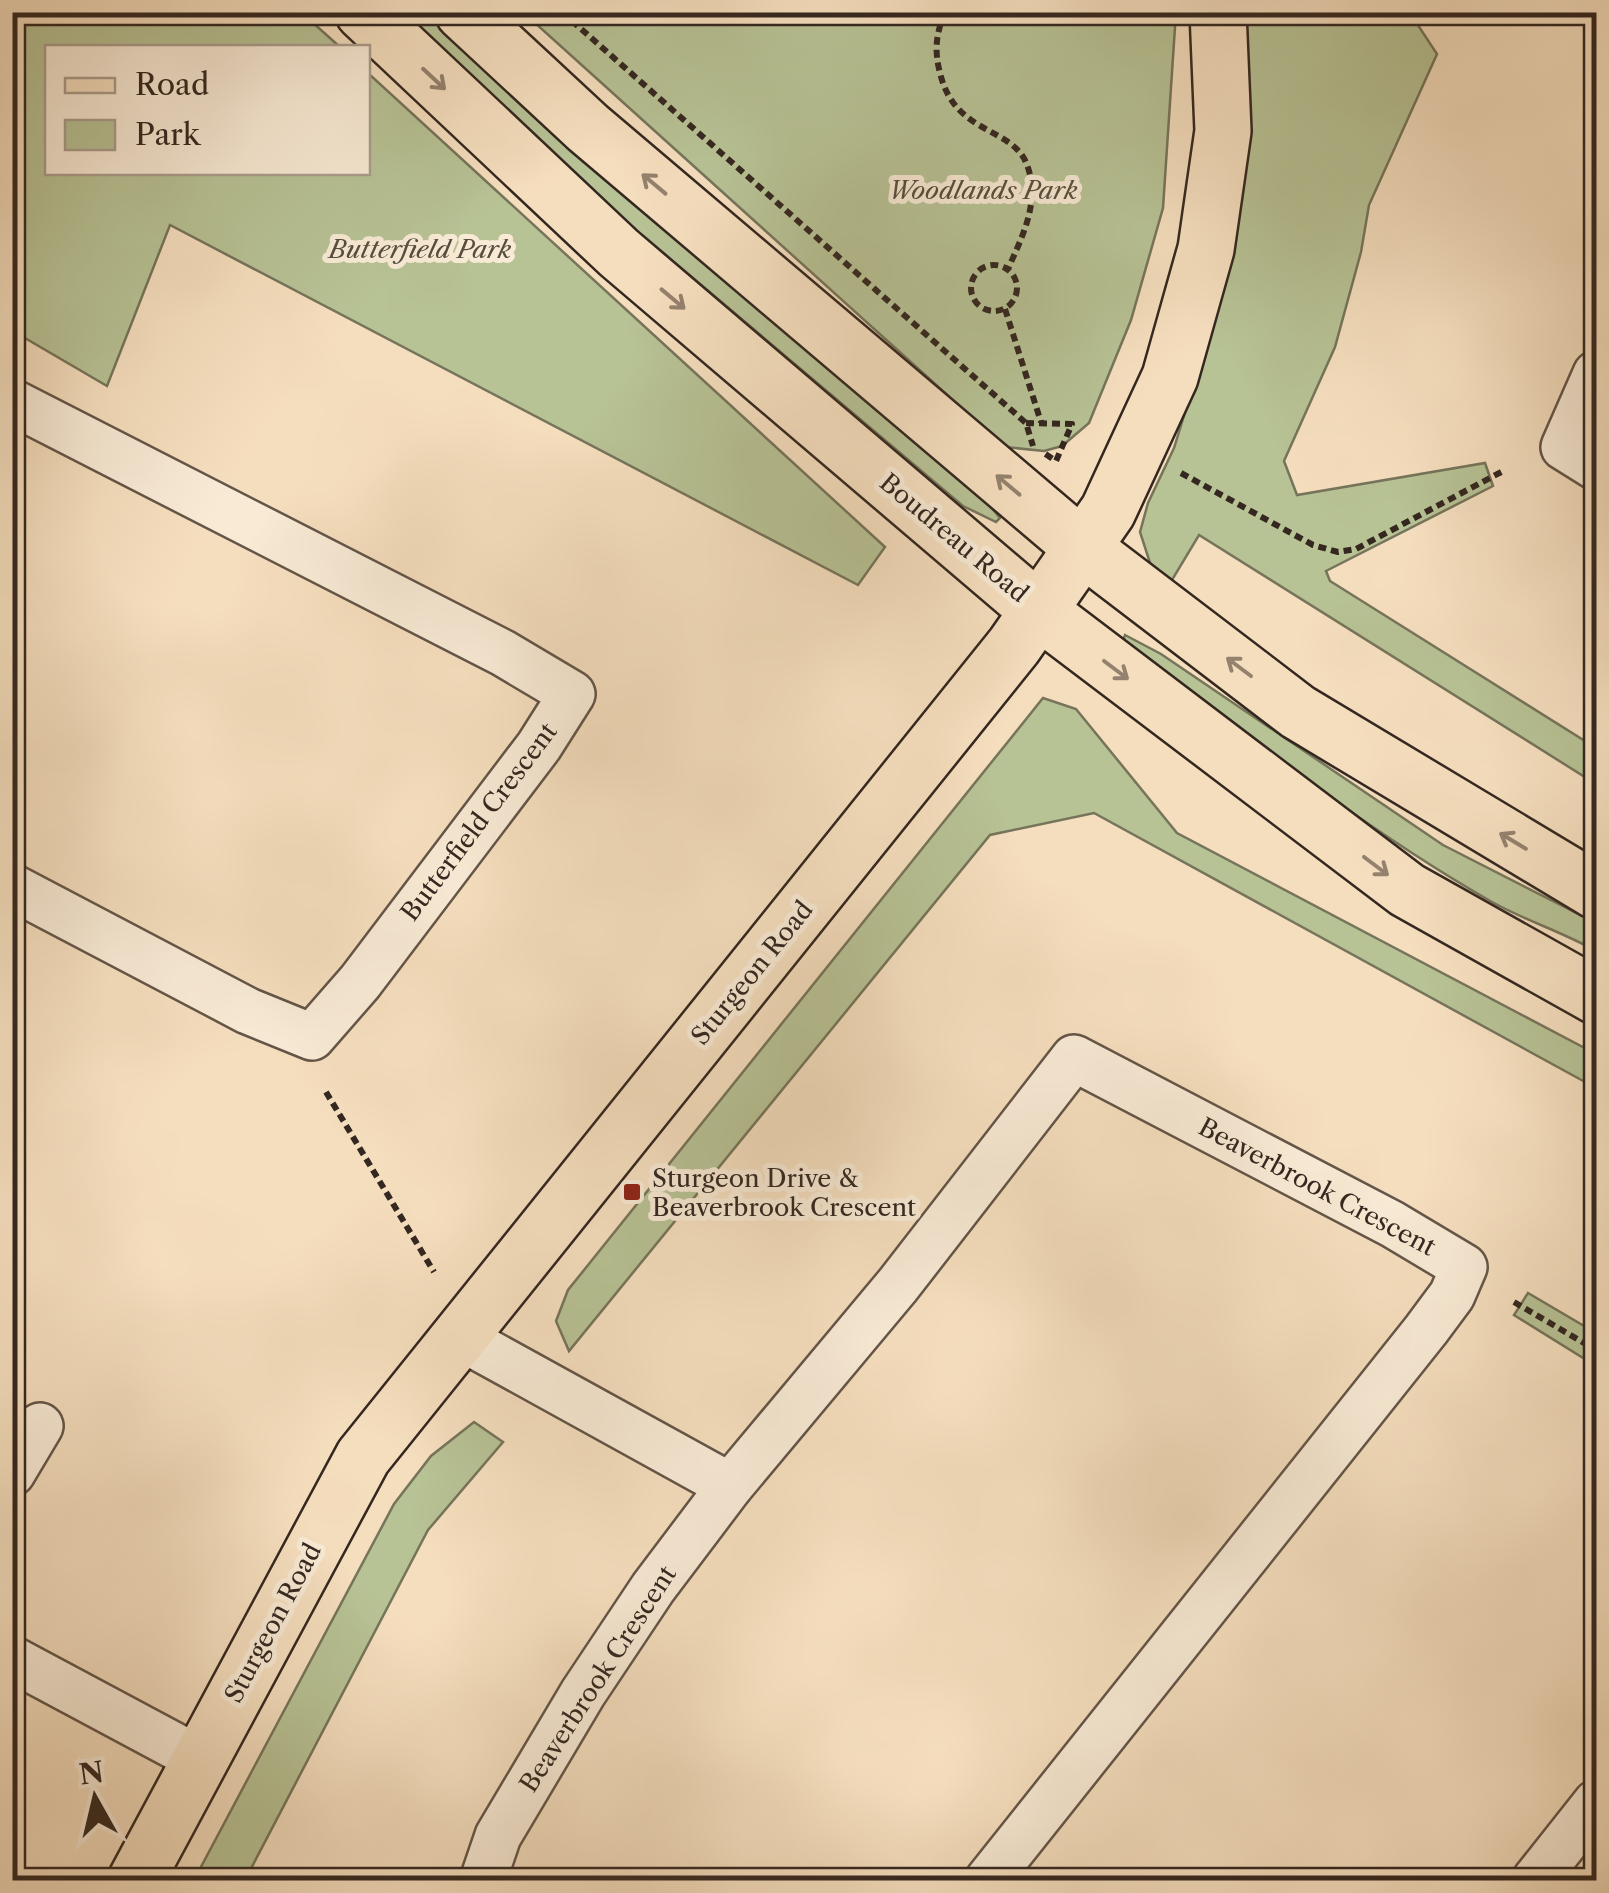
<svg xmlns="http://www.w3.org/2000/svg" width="1609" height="1893" font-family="'Libre Caslon Text',serif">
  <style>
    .green { fill: #b7c295; stroke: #76745a; stroke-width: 2.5 }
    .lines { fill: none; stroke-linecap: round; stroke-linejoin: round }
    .minor-casing { stroke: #645548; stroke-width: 50 }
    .major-casing { stroke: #342720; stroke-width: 60 }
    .path { stroke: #342720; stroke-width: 6; stroke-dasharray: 8 5; stroke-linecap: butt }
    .minor { stroke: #f8ead5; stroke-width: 45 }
    .major { stroke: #f5debe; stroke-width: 55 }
    .oneway { stroke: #94826f }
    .poi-dot { fill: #8f2418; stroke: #f8ead5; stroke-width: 4 }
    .labels { text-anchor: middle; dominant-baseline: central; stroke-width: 10; stroke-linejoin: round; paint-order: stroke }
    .park-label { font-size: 25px; font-style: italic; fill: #554e3d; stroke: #f8ead5 }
    .street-label { font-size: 25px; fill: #342720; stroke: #f8ead5 }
    .poi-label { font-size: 25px; fill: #342720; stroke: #f8ead5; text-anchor: start }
  </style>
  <rect width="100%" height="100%" fill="#f5debe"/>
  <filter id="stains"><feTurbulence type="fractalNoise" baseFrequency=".002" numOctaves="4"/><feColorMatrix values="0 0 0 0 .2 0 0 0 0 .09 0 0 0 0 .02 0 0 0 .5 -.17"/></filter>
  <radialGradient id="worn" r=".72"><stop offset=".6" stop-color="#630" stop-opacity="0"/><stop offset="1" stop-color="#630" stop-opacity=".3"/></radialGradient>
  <!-- green -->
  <g class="green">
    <polygon points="13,12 302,13 340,47 48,48 48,172 368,172 368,73 885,547 858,585 170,225 107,386 13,331"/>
    <polygon points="390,13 430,13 622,188 975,488 1000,518 996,522 963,506 648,240 574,183"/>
    <polygon points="524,13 1173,13 1175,27 1163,208 1131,320 1089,423 1062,446 1044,451 1005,447"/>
    <polygon points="1240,13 1410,13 1437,54 1369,205 1361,252 1335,347 1284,461 1297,495 1485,463 1493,486 1326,571 1330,581 1596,748 1596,784 1199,535 1169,585 1151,566 1140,532 1148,503 1174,448 1214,318"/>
    <path d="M1125,635L1161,654L1443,845L1596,923V951C1563,932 1526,921 1492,902C1361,827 1242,732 1123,641Z"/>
    <polygon points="1043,698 1076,709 1177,833 1596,1054 1596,1088 1094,813 990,835 569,1351 556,1321 568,1290"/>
    <polygon points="1528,1293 1596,1333 1596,1366 1514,1315"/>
    <polygon points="474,1422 503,1442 428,1530 245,1880 194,1880 394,1504 431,1456"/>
  </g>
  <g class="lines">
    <defs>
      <g id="minor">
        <polyline points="1596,374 1564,447 1596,467"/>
        <polyline points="12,402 503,653 572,694 539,746 360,982 312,1037 248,1011 12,887"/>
        <polyline points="458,1336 730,1486"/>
        <polyline points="12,1473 40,1426"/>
        <polyline points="12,1659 199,1759"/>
        <polyline points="483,1880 498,1836 583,1693 653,1588 730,1486 898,1285 1074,1058 1392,1224 1464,1267 1452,1295 1426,1330 988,1880"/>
        <polyline points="1535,1880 1596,1803"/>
      </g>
      <g id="major">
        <polyline points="363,12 619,253 1039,611 1407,890 1596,996"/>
        <polyline points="463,12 588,128 1083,548 1298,712 1596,891"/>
        <polyline points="136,1880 363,1457 1014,646 1108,511 1170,377 1206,249 1223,131 1218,12"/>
      </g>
    </defs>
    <!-- minor casing -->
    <use href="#minor" class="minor-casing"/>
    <!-- major casing -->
    <use href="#major" class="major-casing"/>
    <!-- path -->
    <g class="path">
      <polyline points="562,12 1026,423 1033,446"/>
      <path d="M945,12C936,34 934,50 940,73C955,136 1013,126 1027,165C1041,201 1022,237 1008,269"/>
      <circle cx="994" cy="288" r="23"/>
      <polyline points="1005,309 1041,422"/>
      <polyline points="1026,423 1072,424 1056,461 1044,453"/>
      <polyline points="1181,473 1313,545 1338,552 1356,549 1505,470"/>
      <polyline points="326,1092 434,1272"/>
      <polyline points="1514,1302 1596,1350"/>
    </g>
    <!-- minor -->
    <use href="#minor" class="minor"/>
    <!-- major -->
    <use href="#major" class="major"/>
  </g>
  <!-- one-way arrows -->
  <defs><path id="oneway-shaft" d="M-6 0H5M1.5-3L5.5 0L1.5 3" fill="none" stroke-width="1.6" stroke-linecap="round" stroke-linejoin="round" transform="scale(2.5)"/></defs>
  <g class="oneway">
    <use href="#oneway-shaft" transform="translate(434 79) rotate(43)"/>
    <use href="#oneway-shaft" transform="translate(654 184) rotate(-140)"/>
    <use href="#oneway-shaft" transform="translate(673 299) rotate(40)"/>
    <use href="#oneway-shaft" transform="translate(1008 485) rotate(-140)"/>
    <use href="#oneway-shaft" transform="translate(1239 667) rotate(-143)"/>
    <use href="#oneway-shaft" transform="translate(1116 670) rotate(37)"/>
    <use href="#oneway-shaft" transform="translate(1513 841) rotate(-149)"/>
    <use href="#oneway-shaft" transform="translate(1376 866) rotate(37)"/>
  </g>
  <!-- markers -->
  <rect class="poi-dot" x="622" y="1182" width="20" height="20" rx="5"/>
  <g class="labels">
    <!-- park labels -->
    <g class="park-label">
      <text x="983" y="190">Woodlands Park</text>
      <text x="420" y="249">Butterfield Park</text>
    </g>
    <!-- street labels -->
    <g class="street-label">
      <text transform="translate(954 538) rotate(40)">Boudreau Road</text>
      <text transform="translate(479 822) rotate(-53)">Butterfield Crescent</text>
      <text transform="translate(752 973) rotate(-51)">Sturgeon Road</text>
      <text transform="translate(1317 1187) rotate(28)">Beaverbrook Crescent</text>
      <text transform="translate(273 1623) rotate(-62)">Sturgeon Road</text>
      <text transform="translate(598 1679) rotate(-57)">Beaverbrook Crescent</text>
    </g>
    <!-- poi labels -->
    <g class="poi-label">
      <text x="652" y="1178">Sturgeon Drive &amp;<tspan x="652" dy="29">Beaverbrook Crescent</tspan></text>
    </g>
  </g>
  <!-- margin -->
  <rect width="1609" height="1893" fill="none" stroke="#f5debe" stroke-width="50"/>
  <rect x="15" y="15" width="1579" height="1863" fill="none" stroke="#342720" stroke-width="5"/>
  <rect x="25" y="25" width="1559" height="1843" fill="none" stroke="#342720" stroke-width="2.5"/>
  <!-- legend -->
  <rect x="45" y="45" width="325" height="130" fill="#f8ead5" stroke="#aa9c8d" stroke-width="2.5"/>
  <rect x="65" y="78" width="50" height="15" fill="#f5debe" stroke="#aa9c8d" stroke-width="2.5"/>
  <text x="135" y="95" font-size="30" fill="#342720">Road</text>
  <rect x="65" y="120" width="50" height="30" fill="#b7c295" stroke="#aa9c8d" stroke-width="2.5"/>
  <text x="135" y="145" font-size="30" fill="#342720">Park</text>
  <!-- north arrow -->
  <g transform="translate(95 1798) rotate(352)" stroke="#f8ead5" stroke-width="8" paint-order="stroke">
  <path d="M0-8L18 38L0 25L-18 38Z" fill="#342720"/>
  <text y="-15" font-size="28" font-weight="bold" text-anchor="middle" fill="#342720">N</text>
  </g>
  <rect width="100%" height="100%" filter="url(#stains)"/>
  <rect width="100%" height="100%" fill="url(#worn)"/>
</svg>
